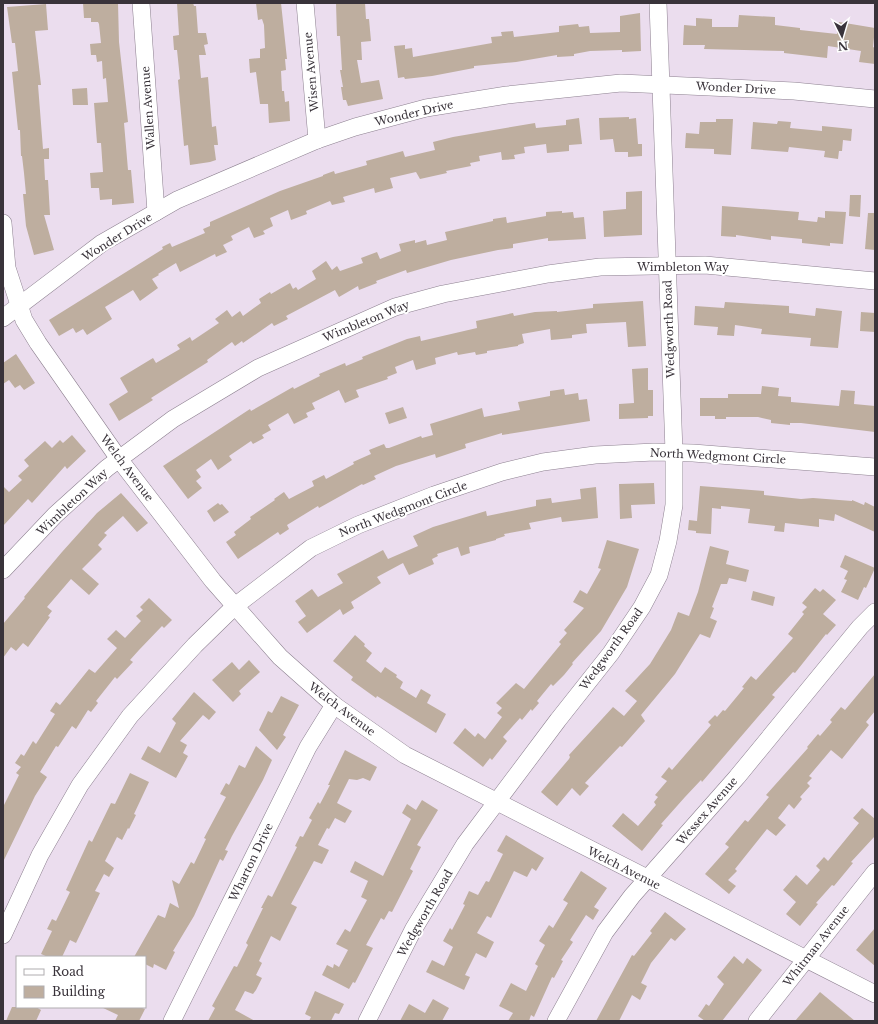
<svg xmlns="http://www.w3.org/2000/svg" width="878" height="1024" font-family="'Libre Baskerville',serif">
  <style>
    .building { fill: #beae9f }
    .lines { fill: none; stroke-linecap: round; stroke-linejoin: round }
    .minor-casing { stroke: #8d8090; stroke-width: 18 }
    .minor { stroke: #fff; stroke-width: 17 }
    .labels { text-anchor: middle; dominant-baseline: central; stroke-width: 4; stroke-linejoin: round; paint-order: stroke }
    .street-label { font-size: 11px; fill: #39333a; stroke: #fff }
  </style>
  <rect width="100%" height="100%" fill="#ebddee"/>
  <!-- building -->
  <g class="building">
    <polygon points="83,3 118,3 119,42 128,122 124,123 128,170 131,170 134,203 112,205 112,199 100,200 99,188 91,188 90,173 103,172 101,143 97,143 94,103 108,102 106,78 103,79 102,61 97,62 96,55 91,55 90,44 101,43 99,24 98,22 91,22 91,18 84,18"/>
    <polygon points="177,3 193,3 194,6 196,6 198,33 206,33 208,44 204,45 206,55 199,55 201,78 208,77 212,127 216,126 218,145 214,145 216,160 210,162 190,165 188,145 184,146 178,80 180,79 177,50 174,50 173,36 179,35"/>
    <polygon points="256,3 281,3 287,59 285,59 286,70 281,71 282,91 284,91 285,102 289,101 290,121 269,123 268,104 260,104 256,72 250,73 249,59 260,58 260,49 265,48 264,25 262,19 258,20"/>
    <polygon points="336,3 365,3 366,19 369,19 371,41 361,42 362,60 357,60 361,83 379,80 383,99 348,106 346,100 343,100 341,87 343,87 340,70 342,70 340,36 337,36"/>
    <polygon points="46,4 48,30 35,31 41,85 38,85 43,149 49,148 49,159 44,159 45,180 48,180 50,215 44,215 54,250 34,255 26,226 23,194 26,194 24,173 22,156 21,156 20,130 18,130 12,72 18,71 15,43 12,43 7,7"/>
    <polygon points="640,13 641,51 622,52 622,50 590,51 574,54 574,56 557,57 557,55 516,62 474,66 474,68 432,76 405,79 404,77 398,78 394,46 405,45 405,49 412,48 413,57 492,43 491,37 502,36 501,32 513,31 514,37 559,32 559,26 578,24 579,27 589,26 590,33 620,32 620,16"/>
    <polygon points="739,15 775,17 775,25 800,28 800,30 837,34 839,22 875,28 873,47 875,48 875,64 859,62 861,51 828,46 827,58 784,53 784,51 704,49 705,45 683,45 684,25 696,26 696,18 712,19 712,27 738,27"/>
    <polygon points="87,88 88,105 73,105 72,89"/>
    <polygon points="629,117 629,119 636,118 638,144 642,144 642,156 628,157 628,152 615,152 613,139 600,140 599,118"/>
    <polygon points="579,118 582,144 569,145 569,151 547,153 546,144 524,147 525,153 514,155 515,159 502,160 501,152 479,156 480,161 470,163 471,166 446,171 447,173 420,179 416,172 390,178 393,188 375,193 374,188 343,197 345,202 332,205 330,201 306,211 307,214 291,220 288,210 270,218 273,226 263,231 265,234 254,238 249,227 231,236 233,240 223,245 227,252 216,257 215,254 180,272 176,263 158,274 159,275 152,279 158,288 140,301 133,290 105,307 112,319 87,335 83,329 76,333 73,328 59,336 49,320 163,249 162,247 170,243 172,247 205,233 203,229 210,226 210,222 280,191 323,176 323,175 334,171 335,174 367,165 366,161 403,151 405,157 435,150 433,142 453,137 535,123 536,128 566,125 566,120"/>
    <polygon points="716,119 733,119 731,155 714,154 714,149 685,148 686,133 699,134 700,122 716,122"/>
    <polygon points="778,121 791,122 790,128 822,131 822,126 852,129 851,141 843,140 842,151 839,151 838,159 824,157 825,151 789,147 788,152 751,149 753,122 777,124"/>
    <polygon points="642,191 642,235 604,237 603,211 626,209 626,192"/>
    <polygon points="850,195 861,195 860,217 849,216"/>
    <polygon points="722,206 799,212 798,220 817,222 818,217 825,218 825,211 846,212 843,244 830,243 830,246 802,243 802,239 771,236 771,240 736,235 736,237 721,236"/>
    <polygon points="562,211 562,213 573,212 574,218 584,217 586,239 548,241 548,238 513,244 513,248 498,250 451,260 407,273 406,270 376,281 377,283 359,290 358,286 339,297 335,290 286,316 288,319 274,326 272,323 243,343 242,341 235,346 232,342 207,360 208,362 151,398 153,400 119,421 109,404 128,392 120,378 153,358 156,363 180,349 177,345 190,337 192,341 219,323 215,319 227,310 232,317 240,311 243,316 261,303 259,299 270,292 271,294 290,283 293,289 296,287 298,290 316,279 312,271 326,261 332,270 337,266 340,271 363,263 361,258 377,252 380,259 401,251 399,244 415,240 415,243 426,240 427,245 447,240 445,232 493,221 493,219 506,217 507,223 546,216 546,212"/>
    <polygon points="868,213 875,213 875,250 865,249"/>
    <polygon points="643,301 646,346 628,347 626,322 586,324 587,333 572,335 572,338 551,340 550,329 522,334 524,343 518,345 518,346 487,351 487,353 476,355 475,352 458,355 457,352 435,358 436,364 416,370 413,360 395,367 397,373 387,377 388,379 356,390 359,397 345,403 339,390 312,403 315,409 306,413 308,417 294,424 288,413 268,425 271,430 262,435 264,438 253,444 251,441 229,456 232,460 218,470 211,459 196,470 201,477 196,481 202,488 188,499 163,466 250,409 251,411 293,387 294,389 320,376 319,374 345,363 346,366 363,359 362,357 407,339 420,336 421,341 477,328 476,321 513,313 514,316 535,312 557,311 557,312 593,308 593,304"/>
    <polygon points="725,302 789,306 789,313 815,316 816,308 842,311 838,348 810,346 811,338 761,334 762,329 735,325 734,336 717,335 718,327 694,325 695,306 724,308"/>
    <polygon points="861,312 875,313 875,332 860,331"/>
    <polygon points="16,354 35,383 24,390 20,385 15,388 9,380 3,384 3,363"/>
    <polygon points="648,368 648,390 653,390 653,416 648,416 648,418 619,419 619,404 634,403 632,369"/>
    <polygon points="762,386 779,388 778,396 791,397 791,402 839,406 841,390 855,391 854,404 875,406 875,432 801,423 790,423 790,425 771,423 771,420 758,417 726,417 726,419 715,419 715,416 700,416 700,398 728,398 728,394 761,394"/>
    <polygon points="564,389 565,395 578,393 579,400 587,399 590,421 502,435 502,433 465,444 466,448 436,458 435,454 396,466 374,476 376,479 363,485 362,484 319,508 318,506 287,525 289,529 280,535 278,532 238,559 226,542 236,535 234,532 251,519 250,517 275,500 274,499 284,492 289,499 314,486 312,481 324,475 326,479 354,464 353,462 371,454 369,450 384,444 386,448 389,448 421,436 422,438 433,435 430,424 482,408 484,417 520,410 518,402 550,396 550,391"/>
    <polygon points="403,407 407,418 389,424 385,413"/>
    <polygon points="72,435 86,451 67,469 65,466 32,503 28,499 3,526 3,486 9,492 22,480 18,476 29,466 24,460 45,441 52,448 60,440 63,443"/>
    <polygon points="654,483 655,504 631,505 632,518 620,519 619,484"/>
    <polygon points="700,486 764,491 764,495 801,499 813,498 852,501 852,500 864,505 865,502 875,507 875,532 835,514 834,521 819,519 819,527 785,523 784,532 774,531 775,526 748,523 750,509 721,506 721,509 712,508 711,534 696,533 696,531 688,530 689,520 697,521"/>
    <polygon points="596,487 598,518 562,522 561,517 529,523 531,529 504,534 505,536 496,539 496,540 469,547 470,553 461,556 458,547 437,554 438,556 432,559 434,564 409,575 403,563 377,577 381,583 351,602 354,608 343,615 340,609 307,633 298,622 306,616 295,601 312,589 318,597 343,583 337,574 383,550 388,559 418,546 413,536 433,527 486,511 487,516 536,506 536,500 551,498 552,503 581,499 580,489"/>
    <polygon points="121,493 148,523 137,532 123,516 104,533 107,535 98,545 102,549 82,569 99,584 89,595 71,579 47,607 52,611 48,616 50,617 28,647 23,643 16,651 11,647 3,658 3,624 25,598 24,597 62,552 97,513"/>
    <polygon points="218,503 220,505 222,504 229,512 214,522 207,511"/>
    <polygon points="607,540 639,549 627,587 601,631 572,663 573,664 564,675 553,686 551,684 537,701 539,703 532,711 531,709 522,720 520,718 503,737 507,741 492,760 490,758 483,767 453,743 465,728 475,737 478,733 485,739 502,717 497,713 502,708 496,703 516,683 524,689 561,644 559,642 567,633 564,630 584,608 573,602 580,590 587,594 601,569 598,568"/>
    <polygon points="710,546 729,551 726,564 749,570 746,582 729,578 727,584 721,584 712,607 714,608 710,618 717,621 710,638 700,634 675,674 641,715 645,721 622,747 620,746 585,783 589,786 580,796 572,788 557,806 541,792 569,759 570,757 569,755 613,707 624,716 637,701 625,691 650,664 671,630 678,612 689,616 698,592"/>
    <polygon points="845,555 875,568 866,588 864,587 858,600 841,592 847,580 844,579 848,571 840,567"/>
    <polygon points="815,588 820,592 823,589 836,600 823,614 836,625 827,635 826,634 795,673 793,672 772,695 775,697 702,782 701,780 685,797 661,824 663,825 642,851 612,826 623,813 638,826 656,805 654,802 658,797 655,795 667,781 661,777 669,767 672,770 711,725 708,722 715,715 717,717 723,710 725,711 744,688 742,687 751,676 756,680 793,638 788,634 804,614 802,612 807,607 802,603"/>
    <polygon points="753,591 775,597 773,606 751,600"/>
    <polygon points="149,598 172,620 164,628 162,626 139,650 130,660 133,662 117,679 115,677 96,701 98,703 91,712 88,710 76,729 72,726 58,747 56,746 40,772 47,777 35,796 3,862 3,807 19,775 16,773 21,767 15,763 21,754 24,756 33,741 36,744 55,714 50,711 56,702 60,705 89,669 95,673 117,648 107,639 116,630 125,638 141,621 136,616 143,610 140,607"/>
    <polygon points="355,635 365,644 364,646 372,653 366,661 381,673 385,667 397,675 396,677 403,682 400,688 416,698 421,689 431,695 427,703 446,714 436,733 377,696 376,698 351,680 353,677 333,661"/>
    <polygon points="249,660 260,672 239,691 241,694 233,702 212,680 232,662 239,670"/>
    <polygon points="875,674 875,711 866,722 869,725 842,759 831,750 809,776 812,778 807,783 810,786 800,797 802,799 794,809 789,804 778,818 786,825 776,836 767,829 735,869 737,871 728,880 736,886 729,894 705,874 729,847 725,844 745,820 748,822 769,797 766,795 808,748 807,747 818,734 820,736 832,722 830,720 841,707 845,710"/>
    <polygon points="194,692 216,712 209,720 203,715 180,741 187,745 183,753 188,756 176,778 141,759 148,746 160,753 176,723 172,719"/>
    <polygon points="281,696 299,705 283,735 286,737 277,750 259,730 268,711 272,713"/>
    <polygon points="256,746 272,760 263,780 232,836 225,850 228,851 223,861 220,859 194,916 173,951 175,952 166,970 154,964 153,968 145,964 145,957 134,957 158,915 165,918 170,903 179,908 172,880 179,884 191,862 194,864 206,839 204,838 226,797 220,794 226,783 229,785 239,765 245,768"/>
    <polygon points="345,750 377,767 370,781 363,778 357,780 349,779 337,803 352,811 345,823 335,818 329,829 327,828 318,845 329,850 322,864 314,861 291,904 297,907 280,941 271,936 259,961 262,963 256,975 262,978 256,990 253,994 245,991 235,1010 255,1021 208,1021 215,1008 212,1006 234,966 237,967 248,945 246,943 263,908 261,908 268,895 272,897 297,847 295,846 300,836 303,837 312,820 309,818 318,802 320,804 330,785 328,785"/>
    <polygon points="130,773 149,782 134,814 136,815 129,829 128,828 122,840 117,837 105,861 114,868 109,877 104,874 95,891 100,893 76,943 70,940 62,957 48,957 41,954 52,931 47,929 52,919 56,921 70,892 66,890 89,840 92,842 111,803 115,804"/>
    <polygon points="422,800 438,810 417,845 421,847 410,869 413,871 392,912 389,911 384,920 381,918 366,945 373,948 355,983 353,982 349,989 322,975 327,965 333,968 334,964 339,967 348,950 336,944 345,929 350,932 367,900 361,897 368,881 350,872 355,861 383,876 411,819 402,813 407,804 416,810"/>
    <polygon points="862,808 875,819 875,836 851,862 853,863 834,886 832,885 816,903 818,904 800,926 786,914 796,902 783,890 796,875 807,885 820,870 816,866 824,857 828,861 859,823 853,818"/>
    <polygon points="506,835 544,858 536,871 532,868 527,877 514,871 491,918 487,916 477,933 494,942 486,958 476,953 465,975 470,977 464,990 426,972 432,960 444,966 453,947 443,941 450,928 452,930 465,905 463,904 469,891 478,895 486,881 489,882 503,854 497,851"/>
    <polygon points="581,871 607,888 594,907 599,910 593,920 586,915 570,940 573,942 561,960 563,961 554,978 552,977 534,1017 531,1015 529,1021 508,1021 513,1013 499,1006 511,983 526,991 538,966 535,964 545,945 539,941 549,925 553,928 568,903 563,900"/>
    <polygon points="665,912 686,929 675,941 671,938 651,963 641,983 647,986 640,1000 632,995 619,1021 596,1021 632,955 634,956 652,933 650,931"/>
    <polygon points="875,928 875,966 856,950"/>
    <polygon points="734,956 743,964 747,958 762,970 722,1021 705,1021 698,1016 706,1004 709,1006 724,984 717,977"/>
    <polygon points="315,991 344,1004 339,1014 335,1013 331,1021 309,1021 311,1017 305,1014"/>
    <polygon points="820,992 855,1021 795,1021"/>
    <polygon points="433,999 449,1008 442,1021 400,1021 409,1004 425,1013"/>
    <polygon points="12,1007 36,1007 41,1010 36,1021 6,1021"/>
    <polygon points="101,1007 139,1007 145,1009 139,1021 115,1021 118,1015"/>
  </g>
  <g class="lines">
    <defs>
      <g id="minor">
        <polyline points="141,3 156,212"/>
        <polyline points="305,3 317,140"/>
        <polyline points="3,223 7,268 24,320 38,343 119,459 213,581 280,657 334,705 405,755 875,994"/>
        <polyline points="3,318 102,243 177,200 317,140 355,127 426,108 507,95 621,83 794,91 875,99"/>
        <polyline points="3,570 55,515 107,468 173,419 258,368 395,307 443,294 548,274 600,267 705,265 875,281"/>
        <polyline points="3,935 40,855 80,785 130,716 195,645 235,606 311,548 358,525 434,495 502,472 543,462 595,455 654,452 693,453 875,467"/>
        <polyline points="172,1021 308,747 334,705"/>
        <polyline points="367,1021 413,930 465,844 558,720 611,653 642,607 659,575 668,541 674,505 674,452 658,3"/>
        <polyline points="556,1021 605,932 632,896 737,777 860,627 875,612"/>
        <polyline points="757,1021 875,872"/>
      </g>
    </defs>
    <!-- minor casing -->
    <use href="#minor" class="minor-casing"/>
    <!-- minor -->
    <use href="#minor" class="minor"/>
  </g>
  <g class="labels">
    <!-- street labels -->
    <g class="street-label">
      <text transform="translate(311 72) rotate(-95)">Wisen Avenue</text>
      <text transform="translate(736 88) rotate(3)">Wonder Drive</text>
      <text transform="translate(148 108) rotate(-94)">Wallen Avenue</text>
      <text transform="translate(414 113) rotate(-13)">Wonder Drive</text>
      <text transform="translate(117 237) rotate(-32)">Wonder Drive</text>
      <text x="683" y="267">Wimbleton Way</text>
      <text transform="translate(366 321) rotate(-22)">Wimbleton Way</text>
      <text transform="translate(669 329) rotate(-92)">Wedgworth Road</text>
      <text transform="translate(718 456) rotate(3)">North Wedgmont Circle</text>
      <text transform="translate(127 468) rotate(53)">Welch Avenue</text>
      <text transform="translate(72 502) rotate(-43)">Wimbleton Way</text>
      <text transform="translate(403 509) rotate(-21)">North Wedgmont Circle</text>
      <text transform="translate(611 649) rotate(-54)">Wedgworth Road</text>
      <text transform="translate(342 709) rotate(37)">Welch Avenue</text>
      <text transform="translate(707 811) rotate(-49)">Wessex Avenue</text>
      <text transform="translate(251 862) rotate(-64)">Wharton Drive</text>
      <text transform="translate(624 868) rotate(27)">Welch Avenue</text>
      <text transform="translate(425 913) rotate(-60)">Wedgworth Road</text>
      <text transform="translate(816 946) rotate(-52)">Whitman Avenue</text>
    </g>
  </g>
  <!-- border -->
  <rect width="878" height="1024" fill="none" stroke="#39333a" stroke-width="8"/>
  <!-- legend -->
  <rect x="16" y="956" width="130" height="52" fill="#ffffff" stroke="#b0adb0"/>
  <rect x="24" y="969" width="20" height="6" fill="#ffffff" stroke="#b0adb0"/>
  <text x="52" y="976" font-size="12" fill="#39333a">Road</text>
  <rect x="24" y="986" width="20" height="12" fill="#beae9f" stroke="#b0adb0"/>
  <text x="52" y="996" font-size="12" fill="#39333a">Building</text>
  <!-- north arrow -->
  <g transform="translate(842 36) rotate(175)" stroke="#ffffff" stroke-width="3" paint-order="stroke">
  <path d="M0-3L7 15L0 10L-7 15Z" fill="#39333a"/>
  <text y="-6" font-size="11" font-weight="bold" text-anchor="middle" fill="#39333a">N</text>
  </g>
</svg>
